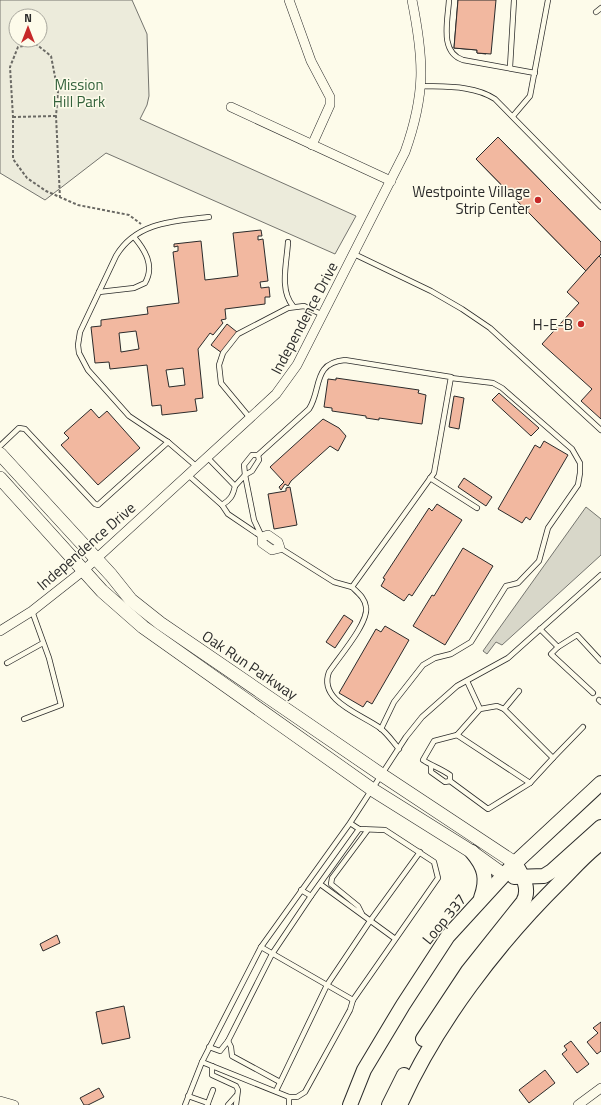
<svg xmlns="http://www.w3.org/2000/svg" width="601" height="1105" font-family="'Titillium Web',sans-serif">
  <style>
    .green { fill: #ecebdb; stroke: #74746e; fill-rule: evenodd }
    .water { fill: #d8d7c9; stroke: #74746e }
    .building { fill: #f2b8a0; stroke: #2b2b2b; fill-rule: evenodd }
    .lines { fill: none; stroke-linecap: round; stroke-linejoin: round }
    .lane-casing { stroke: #2b2b2b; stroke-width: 6 }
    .street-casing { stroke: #2b2b2b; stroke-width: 10 }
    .secondary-casing { stroke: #2b2b2b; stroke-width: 14 }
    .primary-casing { stroke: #2b2b2b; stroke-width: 16 }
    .path { stroke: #6a6964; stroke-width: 2; stroke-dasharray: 3 2; stroke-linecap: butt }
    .lane { stroke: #fdfbea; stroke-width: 4.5 }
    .street { stroke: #fdfbea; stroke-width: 9 }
    .secondary { stroke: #fdfbea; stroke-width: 13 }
    .primary { stroke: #fdfbea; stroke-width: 14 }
    .poi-dot { fill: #c62828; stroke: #fdfbea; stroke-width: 1.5 }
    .labels { text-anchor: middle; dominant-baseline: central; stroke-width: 3; stroke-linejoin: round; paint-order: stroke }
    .park-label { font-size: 15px; fill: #34623c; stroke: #fdfbea }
    .poi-label { font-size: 15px; fill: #2b2b2b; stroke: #fdfbea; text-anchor: end }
    .street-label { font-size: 15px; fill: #2b2b2b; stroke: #fdfbea }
  </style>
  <rect width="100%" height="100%" fill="#fdfbea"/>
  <!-- green -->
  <path class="green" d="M0,0H132L147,34L149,96L147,105L140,119L356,216L335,254L106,153L45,200L0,173ZM16,16H40V40H16Z"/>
  <!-- water -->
  <polygon class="water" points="586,507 601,519 601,555 502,645 496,642 487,654 483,651"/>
  <!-- building -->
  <g class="building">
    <polygon points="458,0 491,0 486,54 477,53 477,50 454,48"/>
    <polygon points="458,0 496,0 491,54 477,53 477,50 454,48"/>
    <polygon points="498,137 601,242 601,254 586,271 476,159"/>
    <polygon points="498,137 601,242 601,254 586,271 476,159"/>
    <path d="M261,230L262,236H258V240L263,239L268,281L260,282L261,288L269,287L270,297H265V304L225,309L226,319L221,320L223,323L213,335L210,333L198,349L203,398L195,399L197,411L162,415L161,405L152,406L147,365L110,369L109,362L95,363L91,327L101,326V320L148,314L147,307L179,303L173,252L178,251V246L174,247V244L201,241L205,280L238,276L233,233ZM136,331L139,349L121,352L119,333ZM183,368L185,385L169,387L166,370Z"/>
    <polygon points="599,256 601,258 601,419 581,401 592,389 542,344 579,303 567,292"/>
    <polygon points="227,324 237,332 222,353 211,345"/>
    <polygon points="336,378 419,390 418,393 426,395 422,424 379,418 379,420 366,418 366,416 332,411 332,408 324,407 328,379 336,380"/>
    <polygon points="499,393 539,428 531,436 492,400"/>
    <polygon points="454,396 464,398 459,429 449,427"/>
    <polygon points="91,409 99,418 107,411 140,448 98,485 61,445 69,438 64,433"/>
    <polygon points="323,419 339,428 346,436 338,451 330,446 291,481 288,486 285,484 281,490 279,487 284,482 270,467"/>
    <polygon points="544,441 568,455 530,520 526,517 522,523 498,509 535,445 540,448"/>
    <polygon points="464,478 492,497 486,506 458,487"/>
    <polygon points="290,487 297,525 274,529 268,494 286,491 286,488"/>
    <polygon points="437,504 462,520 412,596 409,594 404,601 381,586 385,579 383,578 429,508 432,511"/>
    <polygon points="463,548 493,566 445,645 413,626 432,595 434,596"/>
    <polygon points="344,615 353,621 335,648 326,642"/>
    <polygon points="385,626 409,640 372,704 367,701 363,707 339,693 376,629 381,632"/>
    <polygon points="57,935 60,943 43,951 40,944"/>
    <polygon points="124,1006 130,1038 102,1044 96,1012"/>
    <polygon points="601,1022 601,1051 597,1054 587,1042 598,1033 593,1028"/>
    <polygon points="571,1041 589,1064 577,1073 562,1054 567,1050 564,1046"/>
    <polygon points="545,1070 555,1083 529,1103 519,1090"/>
    <polygon points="99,1088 104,1097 88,1105 84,1105 80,1098"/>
  </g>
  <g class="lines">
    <defs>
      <g id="lane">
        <path d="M449,0C448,20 439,52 463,60L535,73"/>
        <polyline points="596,12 601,8"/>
        <polyline points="510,67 514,0"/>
        <path d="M421,86C445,87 474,85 495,99L601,207"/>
        <polyline points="513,116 530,96 548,0"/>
        <path d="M288,242C287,262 279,290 293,306"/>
        <polyline points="354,254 431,291 462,309 490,328 601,430"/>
        <path d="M99,292L134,288L145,283C155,266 145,250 134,237"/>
        <polyline points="250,418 221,383 219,365 223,353 238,334 288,308 304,306 321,314"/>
        <polyline points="0,446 19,428 25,429 95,504 98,505 168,442"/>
        <polygon points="252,455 258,455 259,460 252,471 245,475 244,465"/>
        <path d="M258,455L309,409C322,389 312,363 345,360L451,377L434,473L352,587L334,582L280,548"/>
        <path d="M196,466L168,442L129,416L88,370L79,353L78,345L80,332L116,256C136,222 174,221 209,217"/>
        <path d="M187,474L222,505C230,500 233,496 235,486L207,457"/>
        <polyline points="430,478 477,508"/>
        <polyline points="222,505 228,514 262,537 254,520 245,475 235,486"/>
        <path d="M352,587C358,593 365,598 366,607C369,623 338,658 329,672C318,701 361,714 380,728C387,733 393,742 399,749"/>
        <polyline points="540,629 558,647 577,635 601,661"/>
        <polyline points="558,647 551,654 593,693"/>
        <polyline points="7,663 43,643"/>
        <polyline points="467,681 480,709 497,706 504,709 553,758 530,783 457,735 480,709"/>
        <polyline points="599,700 601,702"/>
        <polyline points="504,709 519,691"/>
        <polyline points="24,719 61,705 49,658 32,611"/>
        <polyline points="381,729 394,702 423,665 435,658 451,654 471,642 506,586 518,583 539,561 548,528 578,485 580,473 580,463 572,449 502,388 493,383 451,378"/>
        <polyline points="553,758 583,727"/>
        <polyline points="431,766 431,772 445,782 450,781 488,809 530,783"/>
        <path d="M450,781V775C440,768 432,766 423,760L434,741L457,735"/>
        <polyline points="350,823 261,947 353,1000 438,878 434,862 385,830 359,829 350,823 406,737 422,717 457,686 508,658 601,575"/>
        <polyline points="320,884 394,938"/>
        <polyline points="301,890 311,896 359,829"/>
        <polyline points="362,914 358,906 331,884 332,878 367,831"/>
        <polyline points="228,1041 272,954 311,896"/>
        <polyline points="209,1047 220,1051 228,1041 231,1047 232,1056 280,1082"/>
        <polyline points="202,1062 289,1097 297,1097 305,1092 350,1010 353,1000"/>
        <polyline points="212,1066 212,1075 236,1086 238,1090 236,1105"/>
        <polyline points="276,1091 327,985 370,921 420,852"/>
        <polyline points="188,1096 208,1103 207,1105"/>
        <polyline points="208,1103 213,1090"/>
        <polyline points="185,1105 202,1062 261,947"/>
        <polyline points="228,1105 236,1096"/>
        <polyline points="289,1105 289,1097"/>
      </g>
      <g id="street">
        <polyline points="289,0 311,61 330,97 330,105 312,145"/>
        <polyline points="231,107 391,181"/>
        <polygon points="268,535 278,542 280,548 272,550 262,543 262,537"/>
        <path d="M0,631L32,611L84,570L250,418L276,394L297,365L405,152C426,93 424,60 412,0"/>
        <polyline points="0,1101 14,1105"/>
        <polyline points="578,1105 601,1088"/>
      </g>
      <g id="secondary">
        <polyline points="0,454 111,575 131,600 160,623 382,775 515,863"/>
        <polyline points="0,478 102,591 143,627 373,790 472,852 504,875"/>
      </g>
      <g id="primary">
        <path d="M472,852C485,867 488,879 481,898"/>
        <polyline points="514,877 544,876 552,871 601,827"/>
        <path d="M423,1039L468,971L523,902C531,889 522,875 515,863"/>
        <polyline points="350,1105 364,1070 403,1005 448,936 515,863 601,783"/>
        <polyline points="389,1105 404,1075"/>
        <path d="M400,1105C436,1024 498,943 561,881C574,868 586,854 601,843"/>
      </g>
    </defs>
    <!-- lane casing -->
    <use href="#lane" class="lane-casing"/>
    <!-- street casing -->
    <use href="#street" class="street-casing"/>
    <!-- secondary casing -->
    <use href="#secondary" class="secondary-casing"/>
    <!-- primary casing -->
    <use href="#primary" class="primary-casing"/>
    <!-- path -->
    <g class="path">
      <polyline points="13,117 56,116"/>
      <polyline points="60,198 56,116 58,92 51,56 36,44 18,47 10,67 13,117 13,159 27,178 46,191 78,205 129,215 141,224"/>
    </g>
    <!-- lane -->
    <use href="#lane" class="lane"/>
    <!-- street -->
    <use href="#street" class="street"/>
    <!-- secondary -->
    <use href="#secondary" class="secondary"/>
    <!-- primary -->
    <use href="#primary" class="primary"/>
  </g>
  <!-- markers -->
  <g class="poi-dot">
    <circle cx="538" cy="200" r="4"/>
    <circle cx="581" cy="324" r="4"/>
  </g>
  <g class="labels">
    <!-- park labels -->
    <g class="park-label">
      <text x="79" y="84">Mission<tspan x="79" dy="17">Hill Park</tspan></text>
    </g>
    <!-- poi labels -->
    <g class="poi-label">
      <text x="530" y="191">Westpointe Village<tspan x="530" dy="17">Strip Center</tspan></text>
      <text x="573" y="324">H-E-B</text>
    </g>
    <!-- street labels -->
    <g class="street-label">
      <text transform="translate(304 318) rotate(-62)">Independence Drive</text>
      <text transform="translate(86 546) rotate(-41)">Independence Drive</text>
      <text transform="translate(250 665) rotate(34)">Oak Run Parkway</text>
      <text transform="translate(444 919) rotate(-51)">Loop 337</text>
    </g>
  </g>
  <!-- north arrow -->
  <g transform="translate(28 28)"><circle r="19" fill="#fdfbea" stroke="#a9a89e"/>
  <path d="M0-3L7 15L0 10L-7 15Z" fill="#c62828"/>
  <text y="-6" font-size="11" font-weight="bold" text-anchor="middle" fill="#2b2b2b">N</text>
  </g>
</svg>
